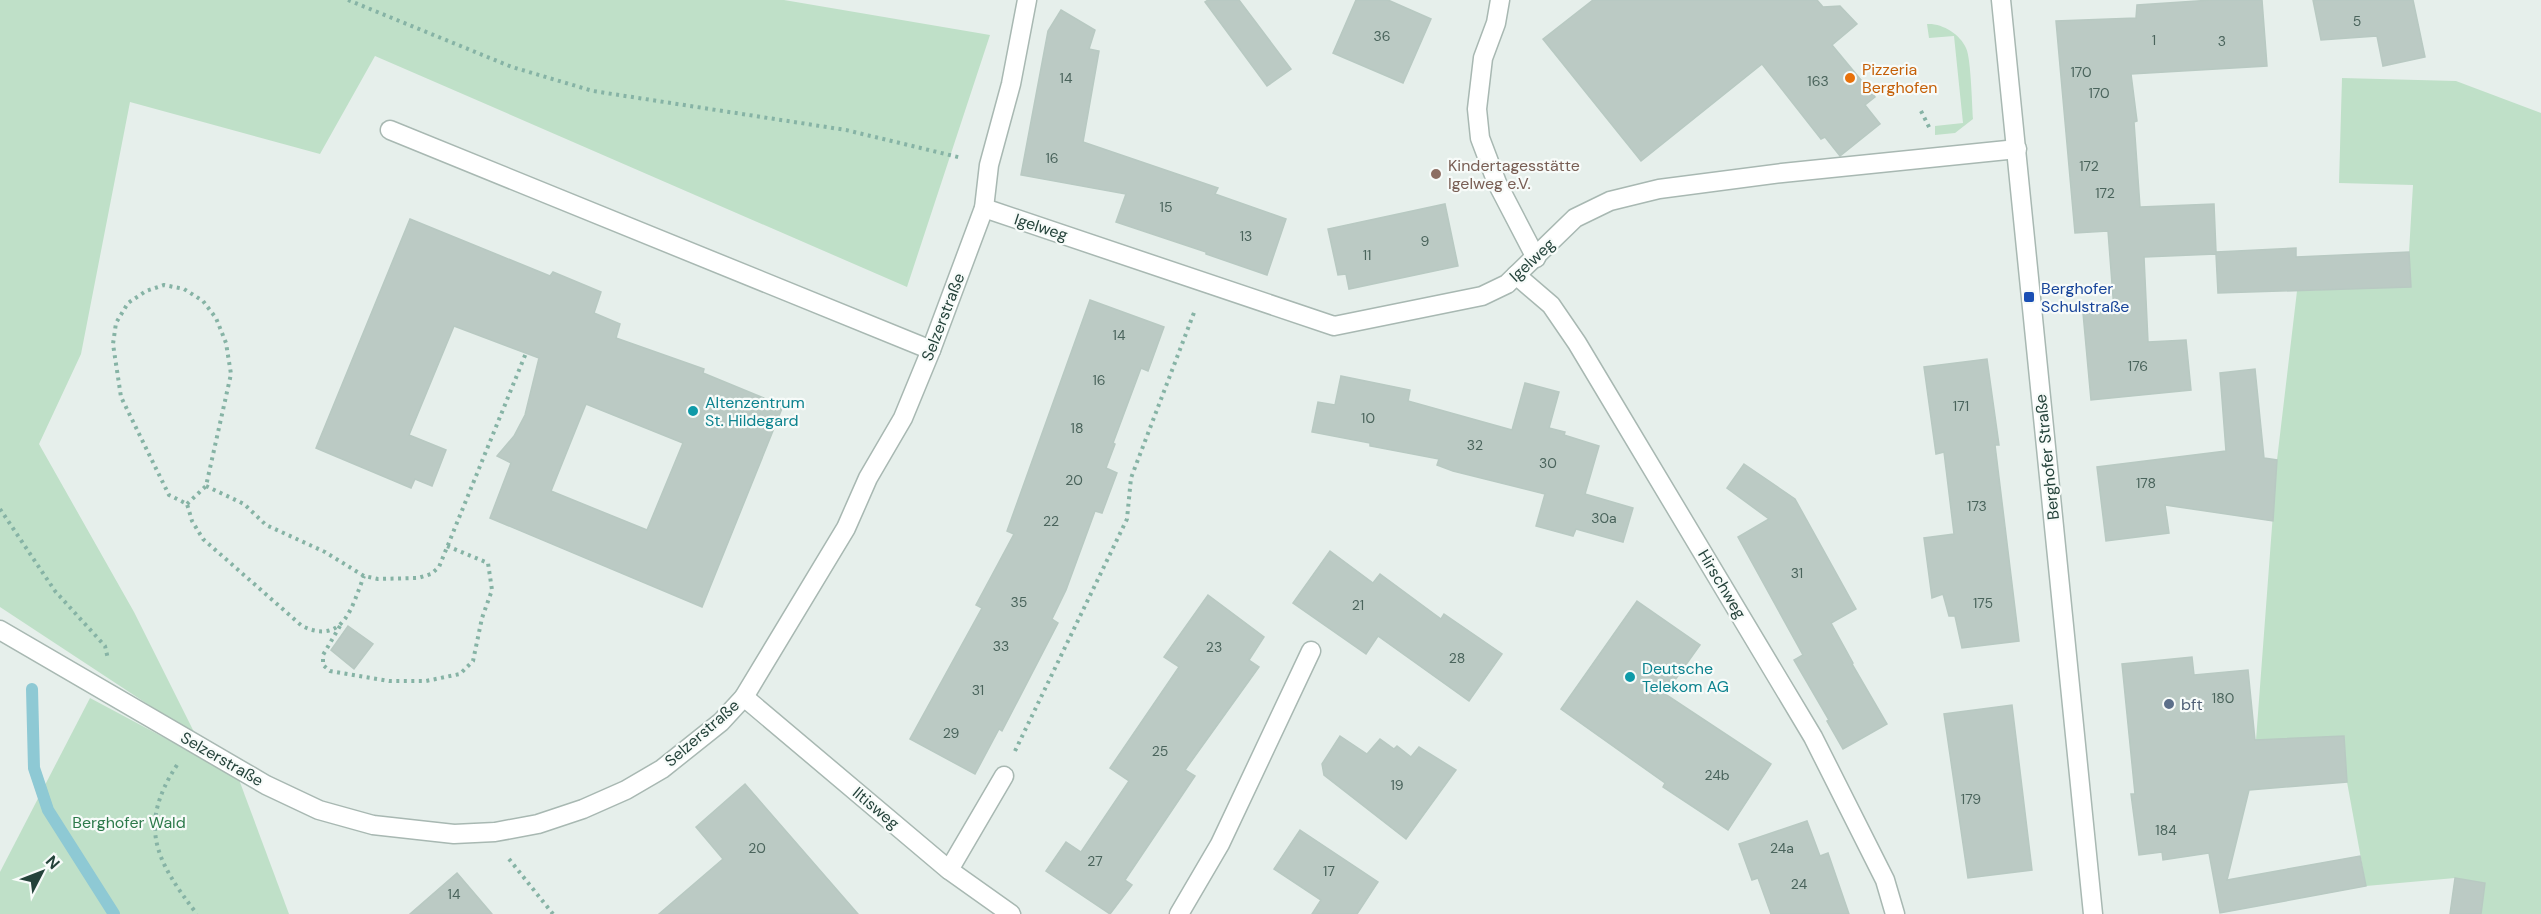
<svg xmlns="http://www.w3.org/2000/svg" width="2541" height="914" font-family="'DM Sans',sans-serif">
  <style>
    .green { fill: #bfe0c8 }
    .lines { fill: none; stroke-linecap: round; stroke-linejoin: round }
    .stream { stroke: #8ec9d4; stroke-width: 12 }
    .building { fill: #bbcac4; stroke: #b8c9c2; stroke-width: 1.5; fill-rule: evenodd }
    .minor-casing { stroke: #a8b8b2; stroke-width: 21 }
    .path { stroke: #86b3a5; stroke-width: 4; stroke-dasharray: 3 4.5; stroke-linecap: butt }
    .minor { stroke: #fff; stroke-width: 18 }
    .food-dot { fill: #e8710a; stroke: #f7fbf9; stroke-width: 2 }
    .education-dot { fill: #8d6e63; stroke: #f7fbf9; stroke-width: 2 }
    .transit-dot { fill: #1a4fb4; stroke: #f7fbf9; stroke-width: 2 }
    .culture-dot { fill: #0f9aa8; stroke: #f7fbf9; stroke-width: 2 }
    .service-dot { fill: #5c6f8a; stroke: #f7fbf9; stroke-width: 2 }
    .labels { text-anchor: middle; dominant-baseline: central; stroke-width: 4.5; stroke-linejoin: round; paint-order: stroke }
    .number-label { font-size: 14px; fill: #4a645c }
    .food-label { font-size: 16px; fill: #c56008; stroke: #f7fbf9; text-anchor: start }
    .education-label { font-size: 16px; fill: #785e54; stroke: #f7fbf9; text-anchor: start }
    .street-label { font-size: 16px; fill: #24423a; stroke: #f7fbf9 }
    .transit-label { font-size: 16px; fill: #164399; stroke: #f7fbf9; text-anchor: start }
    .culture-label { font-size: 16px; fill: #0d838f; stroke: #f7fbf9; text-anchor: start }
    .service-label { font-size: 16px; fill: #4e5e75; stroke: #f7fbf9; text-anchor: start }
    .park-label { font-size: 16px; fill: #2d7a4b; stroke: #f7fbf9 }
  </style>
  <rect width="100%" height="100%" fill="#e6efeb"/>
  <!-- green -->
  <g class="green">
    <polygon points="0,0 784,0 990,35 907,287 375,56 320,154 130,102 81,354 39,444 134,612 196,736 0,607"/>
    <path d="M1927,24C1942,23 1960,34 1966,48C1971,58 1972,105 1973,119L1955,133L1935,135V126L1963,123L1954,36L1929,38Z"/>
    <polygon points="2342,78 2456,81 2541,113 2541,914 2481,914 2485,883 2455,878 2366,886 2347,782 2344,736 2256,740 2277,460 2297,291 2411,286 2409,252 2413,185 2339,183"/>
    <polygon points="90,698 238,777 289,914 0,914 0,872"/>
  </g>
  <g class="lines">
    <!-- stream -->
    <polyline class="stream" points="32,689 34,768 48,810 114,914"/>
  </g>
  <!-- building -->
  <g class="building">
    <polygon points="1208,0 1239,0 1291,69 1267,86 1205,2"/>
    <polygon points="1356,0 1388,0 1431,19 1403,83 1333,53"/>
    <polygon points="1593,0 1817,0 1823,7 1840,6 1857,24 1832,45 1875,97 1865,105 1880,124 1840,156 1825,137 1821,139 1762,64 1641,161 1543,39"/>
    <polygon points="2212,0 2262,0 2267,66 2131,74 2137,121 2134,122 2140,207 2214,204 2216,252 2296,248 2296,257 2409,252 2411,287 2218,293 2216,254 2144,257 2148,342 2186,340 2191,390 2091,400 2083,313 2114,310 2108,231 2075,233 2056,21 2136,18 2137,5"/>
    <polygon points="2313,0 2413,0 2425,57 2383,66 2377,36 2321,40"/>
    <polygon points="1061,10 1095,30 1089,49 1099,51 1083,142 1218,188 1215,194 1286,219 1267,275 1206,254 1206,252 1116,222 1126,194 1021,175 1048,31"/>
    <polygon points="1445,204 1458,266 1349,289 1346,274 1338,275 1328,229"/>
    <path d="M410,219L550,276L553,272L601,292L594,313L620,324L616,338L704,369L703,373L783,406L702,607L490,518L511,463L497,456L514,436L525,415L539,358L454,326L409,435L446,450L432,486L415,479L411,488L316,448ZM586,404L683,443L647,530L551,491Z"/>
    <polygon points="1090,300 1164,327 1148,371 1141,368 1113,443 1115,444 1106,468 1117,473 1102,513 1095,511 1066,590 1052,619 1058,623 1002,731 999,729 975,774 910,739 982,608 976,605 1014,534 1007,531"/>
    <polygon points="1987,359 1999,445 1995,445 2019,641 1962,648 1955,616 1949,616 1943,594 1932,598 1924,538 1954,534 1944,452 1936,454 1924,367"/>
    <polygon points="2255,369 2264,458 2277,460 2273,521 2165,505 2169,533 2106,541 2097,467 2226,451 2220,373"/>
    <polygon points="1341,376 1410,390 1408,401 1512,430 1525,383 1559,392 1549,428 1565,432 1564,435 1599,446 1585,494 1633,508 1623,542 1576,529 1573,536 1536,526 1545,494 1453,471 1437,465 1439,459 1370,446 1370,443 1312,432 1318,402 1335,405"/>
    <polygon points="1744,464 1795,499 1856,609 1831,623 1853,663 1852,664 1887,724 1843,749 1827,721 1829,720 1794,660 1803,655 1738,537 1769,519 1727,488"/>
    <polygon points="1330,551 1373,583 1380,574 1441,619 1444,614 1502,654 1469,701 1378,636 1366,654 1293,603"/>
    <polygon points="1208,595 1264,637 1249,660 1259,667 1185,770 1195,776 1125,880 1132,885 1110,914 1046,871 1066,842 1081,852 1129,781 1110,768 1179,667 1164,657"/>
    <polygon points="1637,601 1700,645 1665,694 1771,764 1728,830 1663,787 1665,783 1561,709"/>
    <polygon points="348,626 373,644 354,669 331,650"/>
    <polygon points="2192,657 2194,675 2248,670 2255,740 2344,736 2347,782 2249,790 2227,880 2360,856 2366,886 2220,913 2209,853 2163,860 2162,852 2139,855 2131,794 2135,794 2122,664"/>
    <polygon points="2012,705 2032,870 1968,878 1944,714"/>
    <polygon points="1340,736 1367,754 1380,739 1394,749 1397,746 1411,757 1419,747 1456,770 1406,839 1324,775 1322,764"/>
    <polygon points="745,784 858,914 659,914 723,859 696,827"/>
    <polygon points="1807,821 1820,856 1828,853 1849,914 1771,914 1758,878 1752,880 1739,844"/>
    <polygon points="1300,830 1378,882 1357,914 1312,914 1321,900 1274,869"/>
    <polygon points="457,873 492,914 410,914"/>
    <polygon points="2455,878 2485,883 2481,914 2450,914"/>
  </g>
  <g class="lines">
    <defs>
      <g id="minor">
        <polyline points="1500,0 1496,23 1483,58 1477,109 1480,138 1497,183 1536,258"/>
        <polyline points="2001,0 2093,914"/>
        <polyline points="390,130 931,350"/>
        <polyline points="984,208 1334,326 1482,296 1507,284 1575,218 1610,201 1659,189 1782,173 2017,149"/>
        <polyline points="1516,275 1551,305 1577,343 1813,737 1885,880 1895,914"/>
        <polyline points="0,630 266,785 319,810 373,825 454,834 495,832 538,824 583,809 626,790 662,769 721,722 744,697 846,528 868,478 903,418 931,350 984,208 989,165 1011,84 1027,0"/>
        <polyline points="744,697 949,870 1011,914"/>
        <polyline points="949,870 1004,776"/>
        <polyline points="1179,914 1220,844 1311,651"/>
      </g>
    </defs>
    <!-- minor casing -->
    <use href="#minor" class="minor-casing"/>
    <!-- path -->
    <g class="path">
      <polyline points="348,0 512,67 593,91 846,130 962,158"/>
      <polyline points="1921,111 1930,129"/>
      <polyline points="206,486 244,504 266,525 325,552 364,576 378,579 418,578 431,574 439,567 526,353"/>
      <path d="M187,504L206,486L231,374L226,343L216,318L203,301L184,289L164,285L146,291L128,303L116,323L113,344L121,397L169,495L187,504L192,521L203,539L302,626C344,646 352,606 364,576"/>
      <polyline points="0,509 55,591 105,646 108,659"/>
      <polyline points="340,626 323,655 323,665 330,671 389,681 426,681 460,674 473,661 482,618 492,590 488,563 447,546"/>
      <polyline points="1015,751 1127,519 1131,478 1195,310"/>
      <path d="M177,765C137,826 156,861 197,914"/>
      <polyline points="509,859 553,914"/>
    </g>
    <!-- minor -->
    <use href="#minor" class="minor"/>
  </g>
  <!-- markers -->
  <circle class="food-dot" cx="1850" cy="78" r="6"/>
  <circle class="education-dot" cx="1436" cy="174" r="6"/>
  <rect class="transit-dot" x="2023" y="291" width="12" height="12" rx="3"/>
  <g class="culture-dot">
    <circle cx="693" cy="411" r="6"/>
    <circle cx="1630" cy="677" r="6"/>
  </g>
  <circle class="service-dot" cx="2169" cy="704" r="6"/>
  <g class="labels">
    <!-- number labels -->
    <g class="number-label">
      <text x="2357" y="21">5</text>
      <text x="1382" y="36">36</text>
      <text x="2154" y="40">1</text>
      <text x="2222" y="41">3</text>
      <text x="2081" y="72">170</text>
      <text x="1066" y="78">14</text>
      <text x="1818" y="81">163</text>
      <text x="2099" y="93">170</text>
      <text x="1052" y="158">16</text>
      <text x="2089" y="166">172</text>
      <text x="2105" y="193">172</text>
      <text x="1166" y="207">15</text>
      <text x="1246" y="236">13</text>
      <text x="1425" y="241">9</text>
      <text x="1367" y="255">11</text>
      <text x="1119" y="335">14</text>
      <text x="2138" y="366">176</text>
      <text x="1099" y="380">16</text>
      <text x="1961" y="406">171</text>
      <text x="1368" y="418">10</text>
      <text x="1077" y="428">18</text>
      <text x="1475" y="445">32</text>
      <text x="1548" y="463">30</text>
      <text x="1074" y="480">20</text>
      <text x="2146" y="483">178</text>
      <text x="1977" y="506">173</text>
      <text x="1604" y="518">30a</text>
      <text x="1051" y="521">22</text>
      <text x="1797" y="573">31</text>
      <text x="1019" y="602">35</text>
      <text x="1983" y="603">175</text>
      <text x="1358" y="605">21</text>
      <text x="1001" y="646">33</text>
      <text x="1214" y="647">23</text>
      <text x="1457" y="658">28</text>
      <text x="978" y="690">31</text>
      <text x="2223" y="698">180</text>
      <text x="951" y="733">29</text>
      <text x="1160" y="751">25</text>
      <text x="1717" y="775">24b</text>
      <text x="1397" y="785">19</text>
      <text x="1971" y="799">179</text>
      <text x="2166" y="830">184</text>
      <text x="757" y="848">20</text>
      <text x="1782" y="848">24a</text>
      <text x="1095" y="861">27</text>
      <text x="1329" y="871">17</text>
      <text x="1799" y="884">24</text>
      <text x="454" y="894">14</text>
    </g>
    <!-- food labels -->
    <g class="food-label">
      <text x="1862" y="69">Pizzeria<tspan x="1862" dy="18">Berghofen</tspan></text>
    </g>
    <!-- education labels -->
    <g class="education-label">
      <text x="1448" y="165">Kindertagesstätte<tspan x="1448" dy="18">Igelweg e.V.</tspan></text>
    </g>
    <!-- street labels -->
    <g class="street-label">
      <text transform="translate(1041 227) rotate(18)">Igelweg</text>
      <text transform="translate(1532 260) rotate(-43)">Igelweg</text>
      <text transform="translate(943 317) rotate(-69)">Selzerstraße</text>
      <text transform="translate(2047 457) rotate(-96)">Berghofer Straße</text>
      <text transform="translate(1722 584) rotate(59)">Hirschweg</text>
      <text transform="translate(702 733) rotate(-41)">Selzerstraße</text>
      <text transform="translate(222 759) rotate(30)">Selzerstraße</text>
      <text transform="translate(876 808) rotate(40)">Iltisweg</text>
    </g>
    <!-- transit labels -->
    <g class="transit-label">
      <text x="2041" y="288">Berghofer<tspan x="2041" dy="18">Schulstraße</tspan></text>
    </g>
    <!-- culture labels -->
    <g class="culture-label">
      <text x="705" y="402">Altenzentrum<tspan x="705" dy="18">St. Hildegard</tspan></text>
      <text x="1642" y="668">Deutsche<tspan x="1642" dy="18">Telekom AG</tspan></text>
    </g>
    <!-- service labels -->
    <g class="service-label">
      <text x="2181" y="704">bft</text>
    </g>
    <!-- park labels -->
    <g class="park-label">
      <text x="129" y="822">Berghofer Wald</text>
    </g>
  </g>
  <!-- north arrow -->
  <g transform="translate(42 872) rotate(48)" stroke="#f7fbf9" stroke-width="4.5" paint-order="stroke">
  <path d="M0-4.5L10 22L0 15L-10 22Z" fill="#24423a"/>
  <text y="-9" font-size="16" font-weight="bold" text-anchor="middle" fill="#24423a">N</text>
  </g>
</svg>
